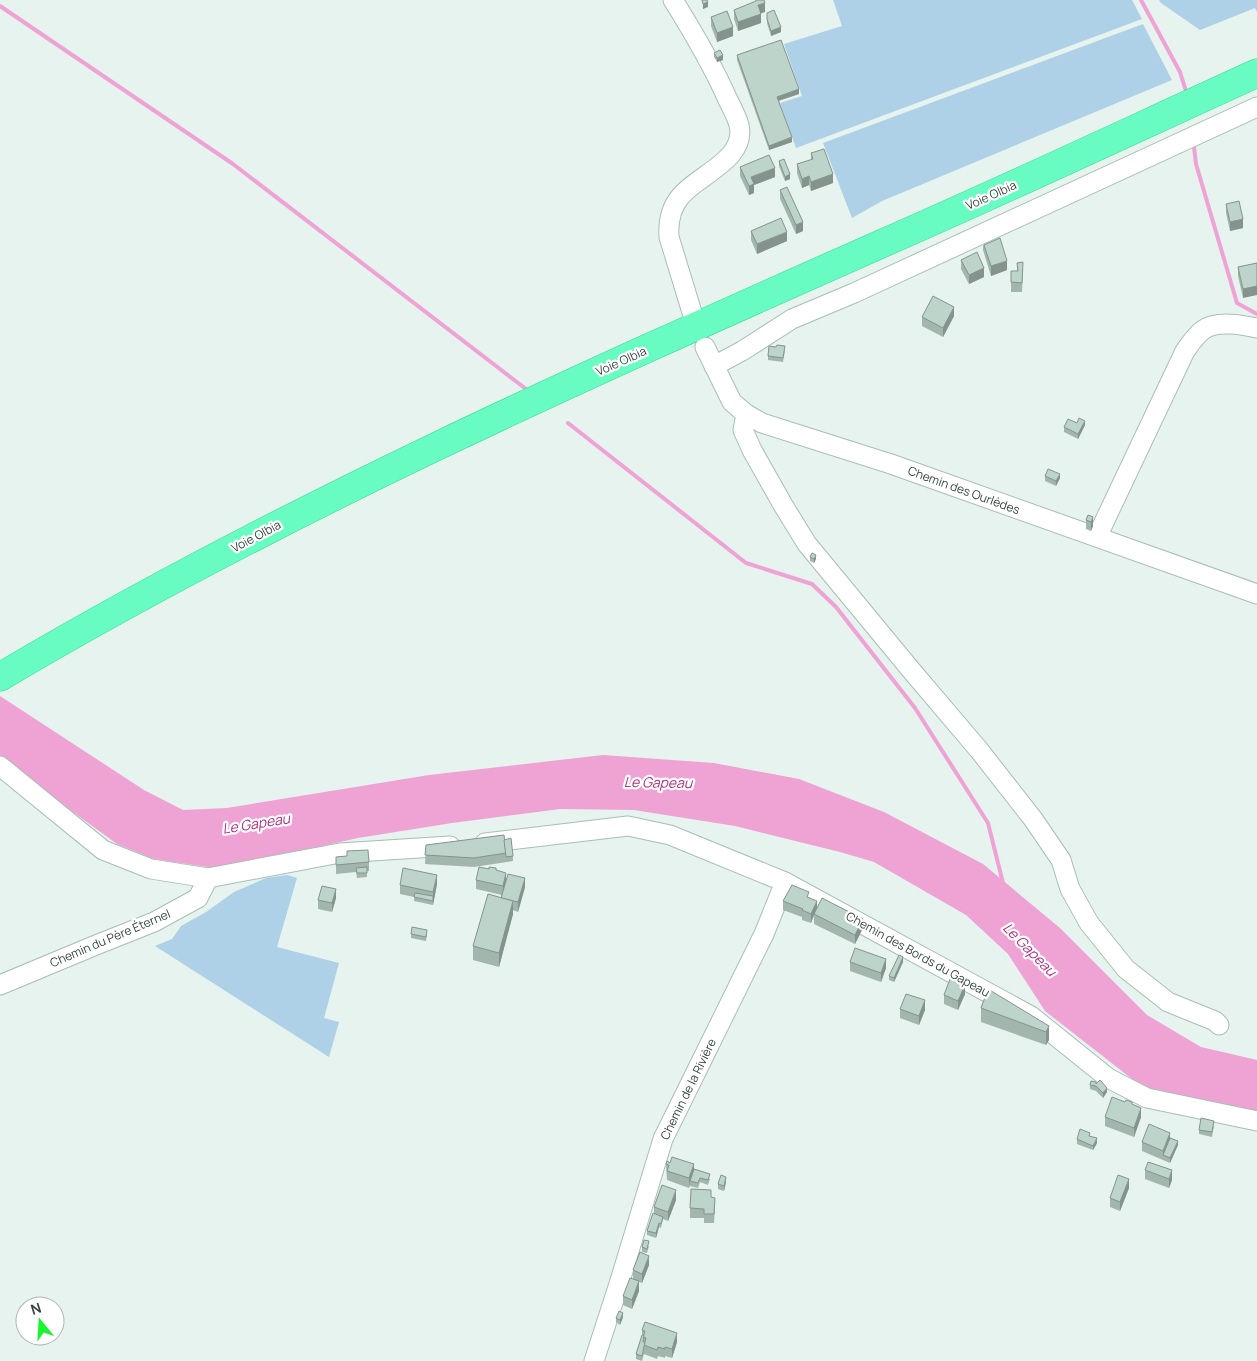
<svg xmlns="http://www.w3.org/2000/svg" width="1257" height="1361" font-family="Manrope,sans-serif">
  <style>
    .green { fill: #afd1e7 }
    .water { fill: #efa3d4 }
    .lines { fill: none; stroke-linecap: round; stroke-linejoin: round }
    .stream { stroke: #efa3d4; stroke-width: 4 }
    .minor-casing { stroke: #a9beb5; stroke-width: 21 }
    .highway-casing { stroke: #37db95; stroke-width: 29 }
    .minor { stroke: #fff; stroke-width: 19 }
    .highway { stroke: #68fcc2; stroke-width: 28 }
    .wall { fill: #a2b6ad }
    .shaded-wall { fill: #84948d }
    .building { fill: #bcd4c9; stroke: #84948d }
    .labels { text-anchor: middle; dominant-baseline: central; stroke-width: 4.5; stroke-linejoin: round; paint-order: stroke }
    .street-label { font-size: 12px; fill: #35453e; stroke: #fff }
    .water-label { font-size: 14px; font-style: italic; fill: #b03081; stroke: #fff }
  </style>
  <rect width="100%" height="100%" fill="#e6f3ee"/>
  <!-- green -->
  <g class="green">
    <polygon points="833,0 1132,0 1142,19 796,148 780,103 802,96 784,44 842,26"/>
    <polygon points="1159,0 1257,0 1257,12 1255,8 1200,30 1161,3"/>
    <polygon points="1143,24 1172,80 882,201 852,218 823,143"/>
    <polygon points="287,875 297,878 277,947 339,963 324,1018 339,1022 329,1057 155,946 172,939 181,926 206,912 234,892 266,878"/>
  </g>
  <!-- water -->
  <polygon class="water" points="0,696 144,790 183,810 227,808 429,775 603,755 714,763 799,779 884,812 983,864 1060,928 1147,1015 1201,1047 1257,1060 1257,1111 1176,1097 1141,1086 1045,1011 1008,954 966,915 874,862 840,852 735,826 634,810 560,809 452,823 358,838 220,869 154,859 117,844 29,780 0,756"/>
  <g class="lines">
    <!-- stream -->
    <g class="stream">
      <polyline points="1141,0 1180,72 1186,91"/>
      <polyline points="0,6 233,164 526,389"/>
      <polyline points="1194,147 1196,164 1237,303 1257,314"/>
      <polyline points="568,423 746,563 812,584 836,607 915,708 988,823 1003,883"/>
    </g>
    <defs>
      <g id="minor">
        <path d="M673,0C693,32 713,66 728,100C732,108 737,117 739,125C747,160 697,175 680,197C670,209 668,222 669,237L694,319"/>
        <polyline points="705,347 732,402 746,414 762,423 891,464 1257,594"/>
        <polyline points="714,366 742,351 792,319 854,293 1257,107"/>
        <polyline points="746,414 743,430 752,450 783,505 807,544 911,670 979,750 1033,819 1061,860 1070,889 1089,923 1126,969 1168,1002 1215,1021 1219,1025"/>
        <path d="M1097,537L1185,351C1190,344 1196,335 1203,330C1217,320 1242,325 1257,328"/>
        <polyline points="0,766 103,850 151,869 208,878 340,853 450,846"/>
        <polyline points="485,843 628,826 670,835 785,882 1031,1016 1108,1078 1147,1098 1257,1121"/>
        <polyline points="0,985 96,945 154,922 198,898 208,878"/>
        <polyline points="594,1361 619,1284 663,1139 764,934 785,882"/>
      </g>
      <path id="highway" d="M0,677C282,510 581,377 881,244C1007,189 1132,130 1257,73"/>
    </defs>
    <!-- minor casing -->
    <use href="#minor" class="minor-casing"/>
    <!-- highway casing -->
    <use href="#highway" class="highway-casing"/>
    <!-- minor -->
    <use href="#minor" class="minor"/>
    <!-- highway -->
    <use href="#highway" class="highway"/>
  </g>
  <!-- wall -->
  <g class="wall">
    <polygon points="734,10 765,12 761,13 761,23 738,31 734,19"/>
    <polygon points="711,17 733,36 717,42 711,26"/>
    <polygon points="767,19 781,32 771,36 767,23"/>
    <polygon points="714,53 723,60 717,62 714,57"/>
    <polygon points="737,55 799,94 779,101 792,142 769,150 737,60"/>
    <polygon points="811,153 833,183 811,191 809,185 802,188 797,173 797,164 811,160"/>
    <polygon points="779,161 790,179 785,181 779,166"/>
    <polygon points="740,167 775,177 754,185 754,193 749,195 740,176"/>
    <polygon points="780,190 803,231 796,234 780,199"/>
    <polygon points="1226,204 1243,228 1230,231 1226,213"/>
    <polygon points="751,231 787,241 757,254 751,240"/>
    <polygon points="983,245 1007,270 991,276 983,250"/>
    <polygon points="961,260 984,277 969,284 961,269"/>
    <polygon points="1017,263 1023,271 1022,292 1011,292 1011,271 1017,271"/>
    <polygon points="1257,263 1243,298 1238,276 1238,267"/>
    <polygon points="954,316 943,337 922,326 922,317"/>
    <polygon points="785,350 783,362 768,360 768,356"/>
    <polygon points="1077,423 1085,425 1078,439 1064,432 1064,427"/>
    <polygon points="1045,476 1060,478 1056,486 1045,481"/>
    <polygon points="1088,515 1093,526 1091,531 1086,529 1086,520"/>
    <polygon points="810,557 816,559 814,563 810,561"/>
    <polygon points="504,840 513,856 513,861 474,867 425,864 426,845"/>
    <polygon points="336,857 369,862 369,871 367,871 367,877 357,878 356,872 336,874"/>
    <polygon points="496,870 506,881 525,887 518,912 513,910 513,914 499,967 473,960 473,946 501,898 502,895 476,889 476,880"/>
    <polygon points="437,884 433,905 414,901 414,897 400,894 400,885"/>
    <polygon points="809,897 812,900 817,910 863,928 855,944 814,924 814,916 811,923 802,920 802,917 783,910 783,901"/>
    <polygon points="336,898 332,912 318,909 318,900"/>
    <polygon points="411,934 427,935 426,941 411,938"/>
    <polygon points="850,962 886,968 881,982 850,971"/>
    <polygon points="903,962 894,982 889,980 889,976"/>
    <polygon points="965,994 958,1010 944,1004 944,995"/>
    <polygon points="981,1008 1049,1026 1049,1040 1046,1045 981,1022"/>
    <polygon points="900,1009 925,1010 919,1025 900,1018"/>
    <polygon points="1096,1084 1107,1092 1103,1098 1096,1091 1090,1089 1090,1085"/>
    <polygon points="1132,1105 1141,1117 1134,1137 1105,1126 1105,1117"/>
    <polygon points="1214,1126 1212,1137 1199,1134 1199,1130"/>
    <polygon points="1090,1136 1097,1143 1093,1150 1077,1144 1077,1139"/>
    <polygon points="1170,1138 1178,1145 1170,1163 1142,1151 1142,1142"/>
    <polygon points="666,1164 694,1169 710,1179 708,1185 700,1182 698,1188 690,1186 690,1185 689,1188 667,1180"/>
    <polygon points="1145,1170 1172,1180 1169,1188 1145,1179"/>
    <polygon points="726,1182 724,1191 718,1189 718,1184"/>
    <polygon points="1129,1188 1120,1211 1110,1207 1110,1198"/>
    <polygon points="711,1197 715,1207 714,1223 704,1223 704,1218 690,1218 690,1208"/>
    <polygon points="676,1200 668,1221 663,1219 661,1228 659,1227 656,1238 647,1235 647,1231 654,1214 654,1207"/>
    <polygon points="649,1246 647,1253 642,1252 642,1247"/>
    <polygon points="649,1265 642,1283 639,1282 639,1291 632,1309 623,1305 623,1296 633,1279 633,1270"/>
    <polygon points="623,1317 620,1325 616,1322 616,1318"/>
    <polygon points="642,1330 677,1342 672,1358 665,1356 665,1358 658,1356 657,1359 644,1354 642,1361 636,1359 636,1354 642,1335"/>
  </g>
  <!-- shaded-wall -->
  <g class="shaded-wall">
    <polygon points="708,2 708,7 703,9 703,4"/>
    <polygon points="765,3 765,12 758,14 758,5"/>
    <polygon points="761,14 761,23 738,31 738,22"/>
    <polygon points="733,27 733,36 717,42 717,33"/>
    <polygon points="781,27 781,32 771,36 771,31"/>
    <polygon points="723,55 723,60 717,62 717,58"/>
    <polygon points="799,89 799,94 777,101 777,97"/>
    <polygon points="792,137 792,142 769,150 769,146"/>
    <polygon points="775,168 775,177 754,185 754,193 749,195 749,186 751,177"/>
    <polygon points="790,174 790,179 785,181 785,177"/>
    <polygon points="833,174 833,183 811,191 811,182"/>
    <polygon points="809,176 809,185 802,188 802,179"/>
    <polygon points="1243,219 1243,228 1230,231 1230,222"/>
    <polygon points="803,222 803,231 796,234 796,225"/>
    <polygon points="787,232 787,241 757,254 757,244"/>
    <polygon points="1007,261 1007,270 991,276 991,266"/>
    <polygon points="984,268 984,277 969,284 969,275"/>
    <polygon points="1257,286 1257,295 1243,298 1243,289"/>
    <polygon points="954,307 954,316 943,337 943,328"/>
    <polygon points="1085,421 1085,425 1078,439 1078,434"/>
    <polygon points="1060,474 1060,478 1056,486 1056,481"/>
    <polygon points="1093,517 1093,526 1091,531 1091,522"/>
    <polygon points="816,555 816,559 814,563 814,559"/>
    <polygon points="506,873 506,882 503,896 503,886"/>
    <polygon points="437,875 437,884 433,905 433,892"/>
    <polygon points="525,878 525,887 518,912 518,902"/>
    <polygon points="336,889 336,898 332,912 332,903"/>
    <polygon points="513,901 513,914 499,967 499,953"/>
    <polygon points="817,901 817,910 814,914 811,923 811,914"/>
    <polygon points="863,919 863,928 855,944 855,935"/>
    <polygon points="903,957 903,962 894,982 894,978"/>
    <polygon points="886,959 886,968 881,982 881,973"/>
    <polygon points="965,985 965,994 958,1010 958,1001"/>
    <polygon points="925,1000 925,1010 919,1025 919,1016"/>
    <polygon points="1049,1026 1049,1040 1046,1045 1046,1032"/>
    <polygon points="1107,1088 1107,1092 1103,1098 1103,1093"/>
    <polygon points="1141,1108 1141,1117 1134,1137 1134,1128"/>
    <polygon points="1170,1133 1170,1142 1163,1155 1163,1151"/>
    <polygon points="1097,1138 1097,1143 1093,1150 1093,1146"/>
    <polygon points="1178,1141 1178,1145 1170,1163 1170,1158"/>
    <polygon points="694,1164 694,1173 690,1181 689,1188 689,1178"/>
    <polygon points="1172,1170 1172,1180 1169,1188 1169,1179"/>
    <polygon points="726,1177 726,1182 724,1191 724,1186"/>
    <polygon points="1129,1179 1129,1188 1120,1211 1120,1202"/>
    <polygon points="676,1190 676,1200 668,1221 668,1212"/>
    <polygon points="659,1223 659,1227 656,1238 656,1233"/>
    <polygon points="649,1256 649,1265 642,1283 642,1274"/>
    <polygon points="639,1281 639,1291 632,1309 632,1300"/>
    <polygon points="623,1313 623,1317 620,1325 620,1320"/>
    <polygon points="677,1333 677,1342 672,1358 672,1349"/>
  </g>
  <!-- building -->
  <g class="building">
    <polygon points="702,0 707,0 708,2 703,4"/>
    <polygon points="756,0 764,0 765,3 758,5 761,14 738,22 734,10 756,1"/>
    <polygon points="774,10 781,27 771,31 767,19 767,13"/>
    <polygon points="727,11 733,27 717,33 711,17"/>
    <polygon points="781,40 799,89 777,97 792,137 769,146 737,55"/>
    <polygon points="720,50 723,55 717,58 714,53"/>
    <polygon points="824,149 833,174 811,182 809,176 802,179 797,164 813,159 811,153"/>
    <polygon points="769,155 775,168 751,177 754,184 749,186 740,167"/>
    <polygon points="784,159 790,174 785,177 779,161"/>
    <polygon points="787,187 803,222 796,225 780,190"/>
    <polygon points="1239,201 1243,219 1230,222 1226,204"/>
    <polygon points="781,218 787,232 757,244 751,231"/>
    <polygon points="1000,238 1007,261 991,266 984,245"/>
    <polygon points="977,252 984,268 969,275 961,260"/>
    <polygon points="1023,262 1022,283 1011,282 1011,271 1018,271 1017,263"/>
    <polygon points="1257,263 1257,286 1243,289 1238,267"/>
    <polygon points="933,296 954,307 943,328 922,317"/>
    <polygon points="777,345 785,346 783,358 768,356 769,346 776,347"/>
    <polygon points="1079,418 1085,421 1078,434 1064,427 1068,419 1077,423"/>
    <polygon points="1048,469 1060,474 1056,481 1045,476"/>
    <polygon points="1088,515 1093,517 1091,522 1086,520"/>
    <polygon points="812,553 816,555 814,559 810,557"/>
    <polygon points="504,835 506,853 474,858 425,855 426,845"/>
    <polygon points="511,838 513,856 506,857 504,840"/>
    <polygon points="368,850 369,862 336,865 336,857 347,856 347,851"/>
    <polygon points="367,867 367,873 357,873 356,868"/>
    <polygon points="479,867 489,869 489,867 496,868 496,870 506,873 503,886 476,880"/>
    <polygon points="403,868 437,875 433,892 400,885"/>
    <polygon points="508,874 525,878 518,902 501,898"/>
    <polygon points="792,885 809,892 807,897 817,901 811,914 802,910 803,909 783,901"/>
    <polygon points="322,886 336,889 332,903 318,900"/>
    <polygon points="415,893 433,896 433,901 414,897"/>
    <polygon points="488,894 513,901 499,953 473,946"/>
    <polygon points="822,898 863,919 855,935 814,914"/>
    <polygon points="412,927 427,930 426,937 411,934"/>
    <polygon points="855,948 886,959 881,973 850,962"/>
    <polygon points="899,955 903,957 894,978 889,976"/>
    <polygon points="950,979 965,985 958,1001 944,995"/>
    <polygon points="988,989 1049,1026 1046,1032 981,1008"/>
    <polygon points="906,994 925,1000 919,1016 900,1009"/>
    <polygon points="1100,1080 1107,1088 1103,1093 1096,1086 1090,1085 1091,1081 1096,1082 1096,1084"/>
    <polygon points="1112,1097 1125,1102 1126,1100 1132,1102 1132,1104 1141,1108 1134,1128 1105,1117"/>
    <polygon points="1201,1118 1214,1121 1212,1132 1199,1130"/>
    <polygon points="1149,1124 1170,1133 1163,1151 1142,1142"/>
    <polygon points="1080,1129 1090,1133 1089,1136 1097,1138 1093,1146 1077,1139"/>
    <polygon points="1170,1138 1178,1141 1170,1158 1163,1155"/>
    <polygon points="672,1157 694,1164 689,1178 667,1171 669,1165 666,1164 667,1161 670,1163"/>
    <polygon points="1148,1162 1172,1170 1169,1179 1145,1170"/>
    <polygon points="694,1169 710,1174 708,1180 700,1178 698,1183 690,1181"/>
    <polygon points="721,1175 726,1177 724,1186 718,1184"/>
    <polygon points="1118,1175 1129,1179 1120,1202 1110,1198"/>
    <polygon points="662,1185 676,1190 668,1212 654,1207"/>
    <polygon points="691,1189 711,1190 711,1197 715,1198 714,1214 704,1214 704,1209 690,1208"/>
    <polygon points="653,1213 663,1217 661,1224 659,1223 656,1233 647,1231"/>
    <polygon points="644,1240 649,1241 647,1249 642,1247"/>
    <polygon points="640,1252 649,1256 642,1274 633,1270"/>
    <polygon points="630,1278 639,1281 632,1300 623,1296"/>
    <polygon points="619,1311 623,1313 620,1320 616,1318"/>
    <polygon points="645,1322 677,1333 672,1349 665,1347 665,1349 658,1347 657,1350 644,1345 646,1338 643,1337 645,1331 642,1330"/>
    <polygon points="642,1335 644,1335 643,1342 645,1342 642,1356 636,1354"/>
  </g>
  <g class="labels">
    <!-- street labels -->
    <g class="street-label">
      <text transform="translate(991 195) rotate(-24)">Voie Olbia</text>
      <text transform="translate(621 361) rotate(-24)">Voie Olbia</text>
      <text transform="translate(964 490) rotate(20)">Chemin des Ourlèdes</text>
      <text transform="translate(256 536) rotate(-28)">Voie Olbia</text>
      <text transform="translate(110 938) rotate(-23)">Chemin du Père Éternel</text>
      <text transform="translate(918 954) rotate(29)">Chemin des Bords du Gapeau</text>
      <text transform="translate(688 1089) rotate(-64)">Chemin de la Rivière</text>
    </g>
    <!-- water labels -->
    <g class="water-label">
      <text transform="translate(658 782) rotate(1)">Le Gapeau</text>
      <text transform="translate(256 823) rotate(-9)">Le Gapeau</text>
      <text transform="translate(1030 949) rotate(45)">Le Gapeau</text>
    </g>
  </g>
  <!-- north arrow -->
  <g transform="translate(40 1321) rotate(342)"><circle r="24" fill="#ffffff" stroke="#aeb5b2"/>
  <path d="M0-4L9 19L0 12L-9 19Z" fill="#18f72d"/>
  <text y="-8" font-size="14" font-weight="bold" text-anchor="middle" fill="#35453e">N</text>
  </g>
</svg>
